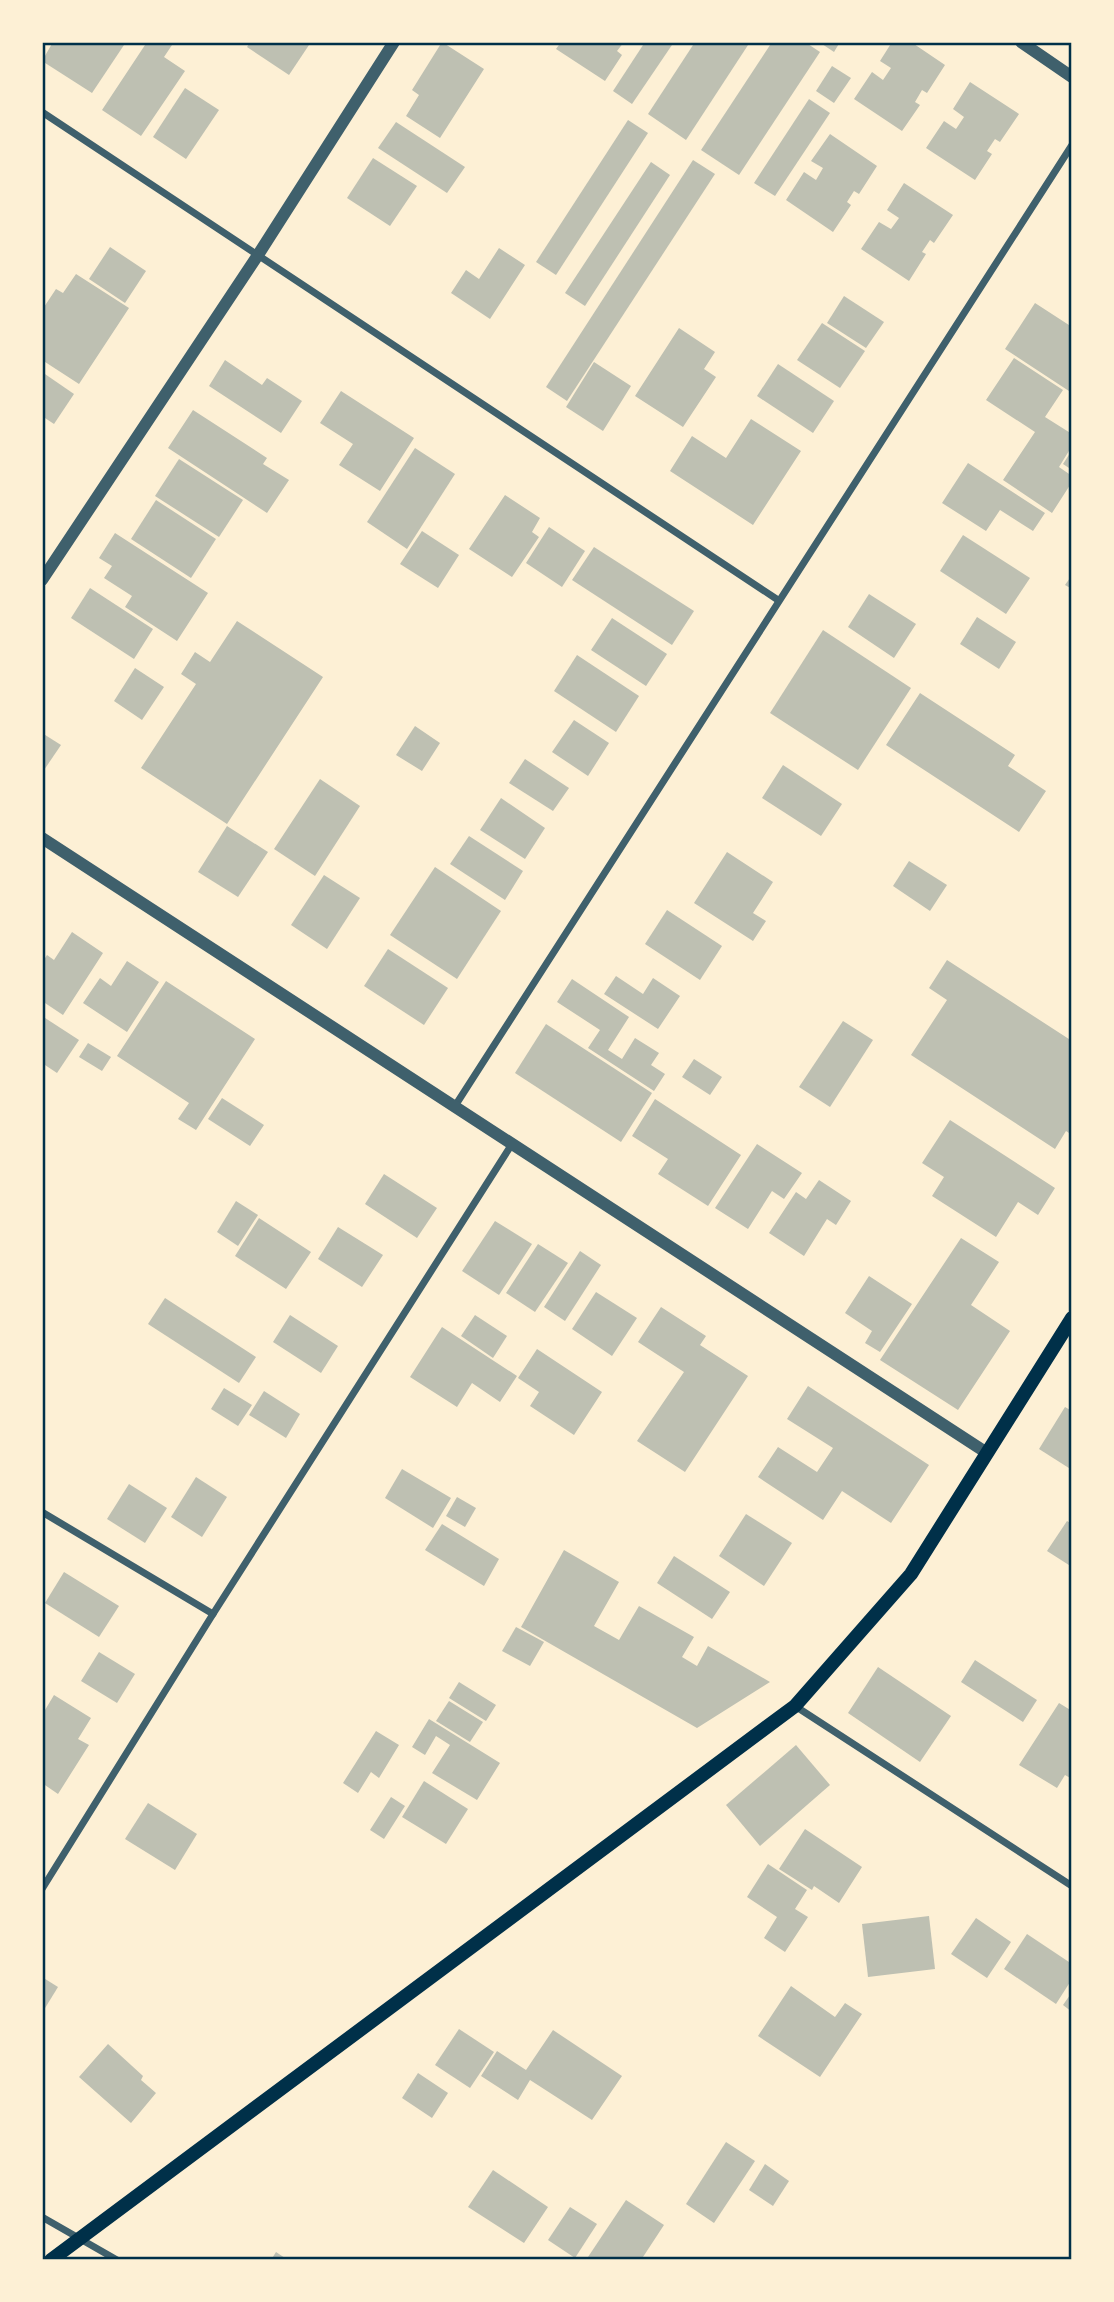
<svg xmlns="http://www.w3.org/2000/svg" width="1114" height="2302" font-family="'DM Sans',sans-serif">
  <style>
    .building { fill: #bec0b2 }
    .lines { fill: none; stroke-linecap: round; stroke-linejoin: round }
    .minor { stroke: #3f606c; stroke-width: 7 }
    .tertiary { stroke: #3f606c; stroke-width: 12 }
    .secondary { stroke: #003049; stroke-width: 14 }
    .neatline { fill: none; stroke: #003049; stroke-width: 2.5 }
  </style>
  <rect width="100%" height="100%" fill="#fdf0d5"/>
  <!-- building -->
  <g class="building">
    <polygon points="53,42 126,42 92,93 42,61"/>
    <polygon points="147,42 174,42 164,57 185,71 141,136 102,110"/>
    <polygon points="250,42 311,42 289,75 247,47"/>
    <polygon points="442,42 484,69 440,138 406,116 419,95 412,90"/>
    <polygon points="561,42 624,42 617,51 622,55 605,81 556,49"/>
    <polygon points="645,42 674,42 632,104 613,91"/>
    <polygon points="695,42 750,42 686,140 648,114"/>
    <polygon points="772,42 805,42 820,52 739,175 701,150"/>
    <polygon points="819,42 840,42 834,52"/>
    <polygon points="892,42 911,42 945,65 927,93 922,90 915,102 920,105 902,131 854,99 872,72 883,80 891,68 880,61"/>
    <polygon points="832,66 851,78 834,103 816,91"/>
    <polygon points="970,82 1019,114 1000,142 995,139 987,151 992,154 975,180 926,148 944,121 956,129 964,117 953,109"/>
    <polygon points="185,88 219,110 186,159 153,137"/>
    <polygon points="809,99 830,113 775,196 754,183"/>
    <polygon points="628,120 648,133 556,275 536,262"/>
    <polygon points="396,122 465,167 447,193 378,148"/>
    <polygon points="830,134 877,166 859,194 854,191 847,202 851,205 833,232 786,200 804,172 816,180 823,168 811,161"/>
    <polygon points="373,158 417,186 390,226 347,198"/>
    <polygon points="693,160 715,174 567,401 546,387"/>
    <polygon points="651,162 670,175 585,306 565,293"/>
    <polygon points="904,183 953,215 934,243 930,240 922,252 926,254 909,281 861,249 879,222 891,229 899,218 887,210"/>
    <polygon points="110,247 146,271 125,303 89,279"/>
    <polygon points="499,248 525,265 490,319 451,293 466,270 479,279"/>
    <polygon points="76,274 129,308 79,384 42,360 42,310 56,289 63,293"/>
    <polygon points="844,296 884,322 866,348 827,323"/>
    <polygon points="1035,303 1072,327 1072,358 1069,363 1072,365 1072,393 1005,349"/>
    <polygon points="822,323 865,351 840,388 797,360"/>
    <polygon points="679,328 715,352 704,369 716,377 683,427 635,396"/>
    <polygon points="1014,358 1063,390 1045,417 1072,434 1072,446 1059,467 1072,476 1072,482 1052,513 1003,480 1035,432 986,400"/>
    <polygon points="225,360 262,385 267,378 302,401 281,433 209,386"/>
    <polygon points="594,362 631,386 603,431 566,407"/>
    <polygon points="778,364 834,401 813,433 757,396"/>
    <polygon points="42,372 74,394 54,424 42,416"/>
    <polygon points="341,391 414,438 380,491 339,465 353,444 320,423"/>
    <polygon points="193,410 267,458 263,464 289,480 267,513 168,448"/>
    <polygon points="751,419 801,451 753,525 670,471 692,436 726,458"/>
    <polygon points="415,448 455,474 407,549 367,522"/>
    <polygon points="1072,450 1072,470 1063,464"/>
    <polygon points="179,459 243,500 219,537 155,496"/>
    <polygon points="968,463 1045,513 1033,531 1000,510 986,531 942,503"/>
    <polygon points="505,495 540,518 532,532 539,537 512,577 469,549"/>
    <polygon points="156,500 216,539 191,578 131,539"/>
    <polygon points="549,527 585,551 562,587 526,563"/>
    <polygon points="422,531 459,555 438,588 400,564"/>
    <polygon points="115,533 208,593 177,641 125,607 132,596 104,578 112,566 99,558"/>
    <polygon points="963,535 1030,578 1006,614 940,571"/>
    <polygon points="594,547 694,611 672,645 572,580"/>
    <polygon points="1072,575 1072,589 1065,585"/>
    <polygon points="90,588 153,629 134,659 71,618"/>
    <polygon points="869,594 916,624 894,658 848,627"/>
    <polygon points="977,617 1016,642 999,669 960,644"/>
    <polygon points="612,618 667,654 646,686 591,650"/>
    <polygon points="237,621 323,677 227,824 141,768 196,684 181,674 195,652 210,662"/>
    <polygon points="823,630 911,688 858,770 770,713"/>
    <polygon points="577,655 639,696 616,732 554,691"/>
    <polygon points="135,668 164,687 142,720 114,701"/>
    <polygon points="920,693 1015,755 1008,766 1046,791 1019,832 886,745"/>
    <polygon points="574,720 609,743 588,776 552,752"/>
    <polygon points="415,726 440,743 422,771 396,755"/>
    <polygon points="42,733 61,745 42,773"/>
    <polygon points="525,759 569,788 553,811 509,783"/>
    <polygon points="783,765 842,804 821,836 762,798"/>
    <polygon points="320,779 360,806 315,876 274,849"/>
    <polygon points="501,798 545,828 525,859 480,830"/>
    <polygon points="227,826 268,852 238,897 198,872"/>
    <polygon points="469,836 523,871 505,900 450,864"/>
    <polygon points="727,852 773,882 753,913 766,921 753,941 694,903"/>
    <polygon points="909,861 947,885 930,911 893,886"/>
    <polygon points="435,867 501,911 457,979 390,935"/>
    <polygon points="324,875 360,898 327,949 291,925"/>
    <polygon points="667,910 722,946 700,980 645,944"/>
    <polygon points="72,932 103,953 63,1015 42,1001 42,963 47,955 54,960"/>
    <polygon points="388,949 448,988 424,1025 364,986"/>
    <polygon points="947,960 1072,1041 1072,1135 1066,1131 1055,1149 911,1055 947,1000 929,988"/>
    <polygon points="127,961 159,982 127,1032 83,1003 100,978 111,986"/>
    <polygon points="616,976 643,994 653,978 680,996 658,1029 604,994"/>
    <polygon points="572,979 629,1017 608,1050 622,1059 635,1038 659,1053 651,1065 665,1074 654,1091 588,1048 600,1030 557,1002"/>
    <polygon points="166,981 255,1039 196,1130 178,1119 189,1103 117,1056"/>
    <polygon points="42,1016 79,1040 57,1073 42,1063"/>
    <polygon points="843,1021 873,1040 830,1107 799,1087"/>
    <polygon points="546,1024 652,1093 621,1142 515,1073"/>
    <polygon points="88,1043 111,1057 102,1071 79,1057"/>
    <polygon points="694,1059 722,1077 710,1095 682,1077"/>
    <polygon points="222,1098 264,1125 250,1146 208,1119"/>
    <polygon points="655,1099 741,1155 708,1206 658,1174 668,1159 632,1136"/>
    <polygon points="950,1120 1055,1188 1038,1215 1018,1202 996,1237 932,1196 944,1177 922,1163"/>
    <polygon points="757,1144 802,1173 784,1199 772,1191 748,1229 715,1208"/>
    <polygon points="384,1174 437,1208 417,1238 365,1204"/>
    <polygon points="819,1180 851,1201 836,1225 827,1219 804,1256 769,1233 796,1192 806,1199"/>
    <polygon points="236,1201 258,1215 238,1246 217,1232"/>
    <polygon points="259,1218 311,1252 286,1289 235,1256"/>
    <polygon points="495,1221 532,1244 499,1295 462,1271"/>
    <polygon points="338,1227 383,1255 362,1287 318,1259"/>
    <polygon points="961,1238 999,1262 971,1305 1010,1331 958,1410 880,1360"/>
    <polygon points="538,1244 568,1263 535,1312 506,1293"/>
    <polygon points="580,1251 601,1265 565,1321 544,1307"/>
    <polygon points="869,1276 912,1304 880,1352 865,1343 872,1331 845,1313"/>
    <polygon points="596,1292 637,1318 612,1356 572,1329"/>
    <polygon points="165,1298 256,1357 239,1383 148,1324"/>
    <polygon points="661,1307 706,1336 700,1345 748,1376 685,1472 637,1441 684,1372 638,1342"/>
    <polygon points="290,1315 338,1346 321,1373 273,1342"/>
    <polygon points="475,1315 507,1336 493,1358 461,1336"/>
    <polygon points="442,1327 517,1376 500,1402 472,1383 457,1407 410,1377"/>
    <polygon points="537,1349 602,1392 574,1435 530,1406 539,1392 518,1378"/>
    <polygon points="808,1386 929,1465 891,1523 842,1491 823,1520 758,1477 778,1447 817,1472 833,1448 787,1419"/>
    <polygon points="224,1388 252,1405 238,1426 211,1409"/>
    <polygon points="264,1391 300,1414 286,1438 249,1415"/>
    <polygon points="1065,1407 1072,1411 1072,1470 1039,1449"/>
    <polygon points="402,1469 451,1498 433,1528 385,1498"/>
    <polygon points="196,1477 227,1497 202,1537 171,1517"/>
    <polygon points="129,1484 167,1508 145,1543 107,1519"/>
    <polygon points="457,1497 476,1508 465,1527 446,1516"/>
    <polygon points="746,1514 792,1543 764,1586 719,1556"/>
    <polygon points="1067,1521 1072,1524 1072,1567 1047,1551"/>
    <polygon points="442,1524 499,1559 484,1586 425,1550"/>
    <polygon points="564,1550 619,1582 594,1626 619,1640 639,1606 694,1637 682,1657 697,1666 708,1646 770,1682 697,1728 521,1627"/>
    <polygon points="674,1556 730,1592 712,1619 657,1583"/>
    <polygon points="64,1572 119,1606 99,1637 45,1603"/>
    <polygon points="516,1627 544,1642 530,1666 502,1651"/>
    <polygon points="99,1652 135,1674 117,1703 81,1681"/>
    <polygon points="975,1660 1037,1700 1023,1722 961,1682"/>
    <polygon points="878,1667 951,1716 920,1762 848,1713"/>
    <polygon points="459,1682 496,1705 486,1721 449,1698"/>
    <polygon points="54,1695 91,1718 78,1739 89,1745 58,1794 42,1783 42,1715"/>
    <polygon points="449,1701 483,1722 470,1742 436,1721"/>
    <polygon points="1059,1703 1072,1711 1072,1779 1065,1775 1057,1788 1019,1765"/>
    <polygon points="429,1719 500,1763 477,1800 432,1773 450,1745 436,1736 425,1755 412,1747"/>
    <polygon points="376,1731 399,1745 379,1778 371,1772 358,1793 343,1783"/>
    <polygon points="796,1745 830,1785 760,1846 726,1805"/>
    <polygon points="424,1781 468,1809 446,1844 402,1817"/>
    <polygon points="391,1797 405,1806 384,1839 370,1830"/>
    <polygon points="148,1803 197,1834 175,1870 125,1839"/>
    <polygon points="805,1829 862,1867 839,1903 814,1886 812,1890 779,1869"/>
    <polygon points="768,1864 807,1890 795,1909 808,1917 785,1952 764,1938 777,1917 747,1897"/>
    <polygon points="929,1916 935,1969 868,1977 862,1924"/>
    <polygon points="976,1918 1011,1942 987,1978 951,1954"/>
    <polygon points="1027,1934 1072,1964 1072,1979 1056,2004 1004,1969"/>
    <polygon points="42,1977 58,1987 42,2013"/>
    <polygon points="791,1986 835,2017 845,2003 862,2014 820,2077 758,2036"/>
    <polygon points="1072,1992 1072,2012 1063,2005"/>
    <polygon points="459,2029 494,2052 470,2088 435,2065"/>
    <polygon points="553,2030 622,2076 592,2120 530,2080 518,2100 481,2076 497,2051 526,2070"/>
    <polygon points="108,2044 143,2076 141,2080 156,2093 131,2123 79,2077"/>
    <polygon points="418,2073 448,2093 432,2118 402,2098"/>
    <polygon points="726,2142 755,2161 714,2223 686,2204"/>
    <polygon points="765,2164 789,2181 773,2206 749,2190"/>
    <polygon points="493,2170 548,2207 524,2243 468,2207"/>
    <polygon points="626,2200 664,2225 641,2260 586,2260"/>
    <polygon points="570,2207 597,2224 575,2258 548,2240"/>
    <polygon points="276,2252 288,2260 271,2260"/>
  </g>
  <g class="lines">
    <!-- minor -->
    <g class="minor">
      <polyline points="42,112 778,600"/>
      <polyline points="455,1106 1072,145"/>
      <polyline points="42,1512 213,1614"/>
      <polyline points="795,1706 1072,1886"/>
      <polyline points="42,1889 213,1614 512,1144"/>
      <polyline points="42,2217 117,2260"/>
    </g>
    <!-- tertiary -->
    <g class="tertiary">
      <polyline points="1021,42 1072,77"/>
      <polyline points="42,580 258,255 394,42"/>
      <polyline points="42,838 987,1453"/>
    </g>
    <!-- secondary -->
    <polyline class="secondary" points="51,2260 795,1706 911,1574 1072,1318"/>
  </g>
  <!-- border -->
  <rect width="1114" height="2302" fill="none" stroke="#fdf0d5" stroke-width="88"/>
  <rect x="44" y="44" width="1026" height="2214" class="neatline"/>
</svg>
